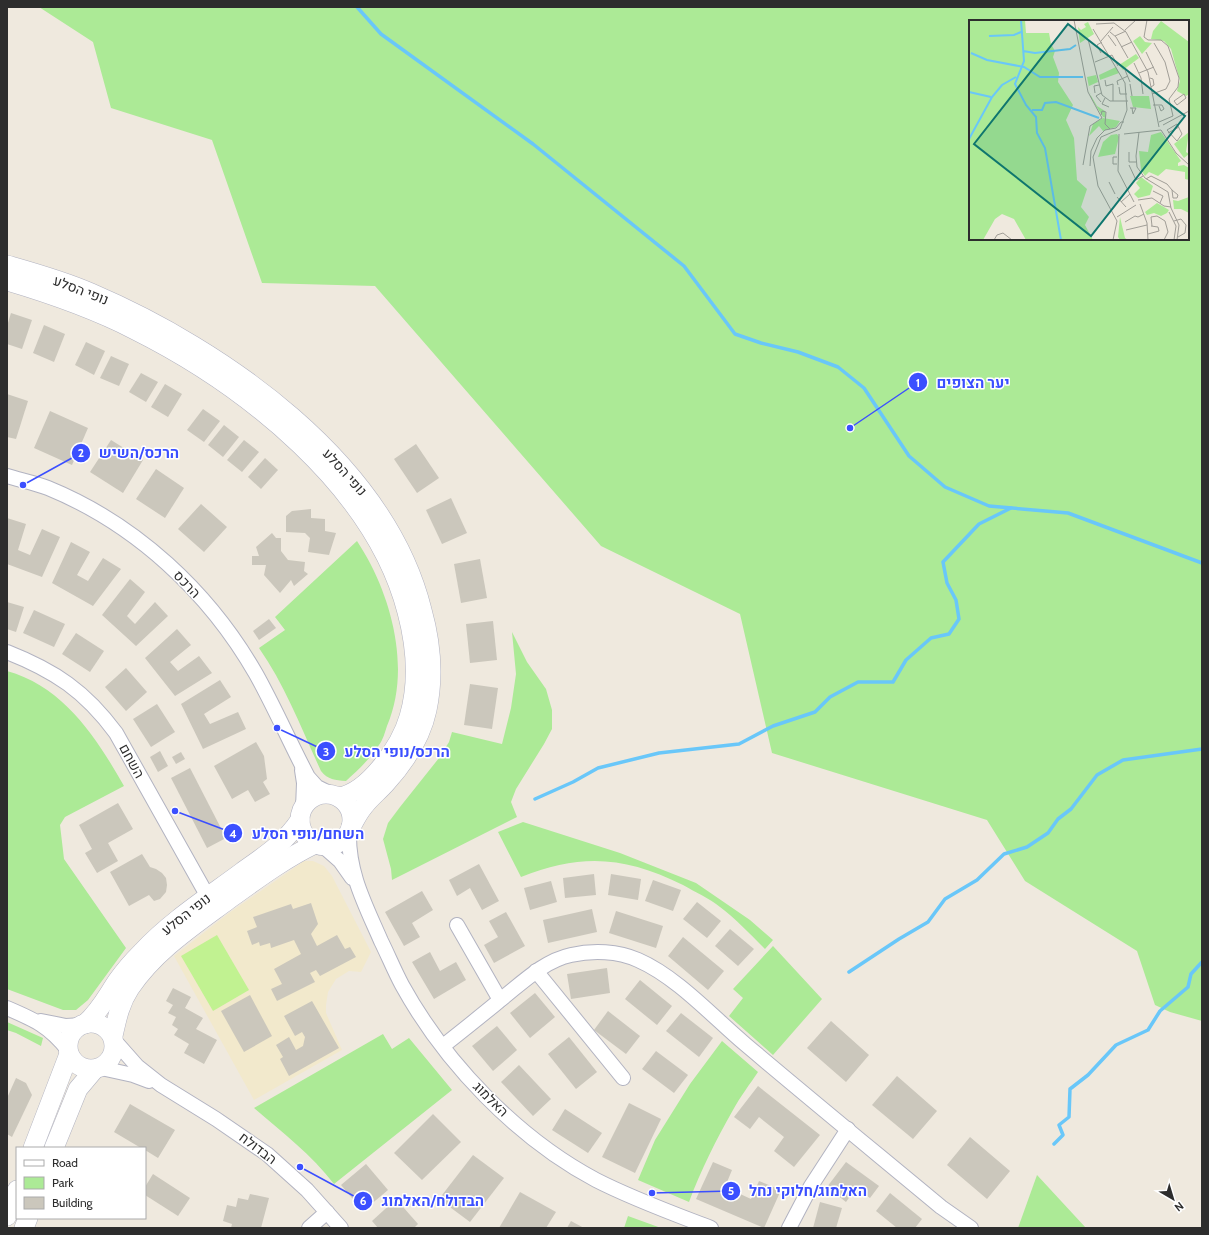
<svg xmlns="http://www.w3.org/2000/svg" width="1209" height="1235" font-family="Cabin,Heebo,sans-serif">
  <style>
    .education { fill: #f2e9cc }
    .green { fill: #acea96; fill-rule: evenodd }
    .pitch { fill: #c1f291 }
    .lines { fill: none; stroke-linecap: round; stroke-linejoin: round }
    .stream { stroke: #69c7f9; stroke-width: 3.5 }
    .building { fill: #cbc7bc }
    .street-casing { stroke: #b2b3c1; stroke-width: 16 }
    .secondary-casing { stroke: #b2b3c1; stroke-width: 20 }
    .street { stroke: #fff; stroke-width: 14 }
    .secondary { stroke: #fff; stroke-width: 19 }
    .labels { text-anchor: middle; dominant-baseline: central; stroke-width: 3; stroke-linejoin: round; paint-order: stroke }
    .street-label { font-size: 14px; fill: #2d2d2d; stroke: #fff }
    .inset-river { fill: none; stroke: #69c7f9; stroke-width: 2 }
    .inset-road { fill: none; stroke: #a19e97; stroke-width: 1 }
    .view { fill: #0f766e; fill-opacity: 0.15; stroke: #0f766e; stroke-width: 2 }
    .inset-edge { fill: none; stroke: #2d2d2d; stroke-width: 2 }
    .leader { fill: none; stroke: #3b4fff; stroke-width: 1.5 }
    .callout-dot { fill: #3b4fff; stroke: #fff; stroke-width: 1.5 }
    .mark-label { font-size: 12px; text-anchor: middle; font-weight: bold; fill: #fff }
    .callout-label { font-size: 15px; text-anchor: middle; font-weight: bold; fill: #3b4fff; stroke: #fff; stroke-width: 3; stroke-linejoin: round; paint-order: stroke }
  </style>
  <rect width="100%" height="100%" fill="#efe9de"/>
  <!-- education -->
  <polygon class="education" points="304,861 313,861 324,866 332,876 371,952 361,972 349,971 336,979 328,992 326,1005 326,1013 342,1050 254,1100 174,956 229,913"/>
  <!-- green -->
  <g class="green">
    <path d="M39,7H1202V1021L1170,1012L1155,1005L1137,951L1025,881L987,820L772,753L740,614L601,546L375,286L262,283L212,140L111,108L93,42ZM970,21H1188V239H970Z"/>
    <path d="M357,541C362,549 367,557 371,565C395,612 409,675 387,726C385,732 383,740 379,745C370,759 358,770 346,781C335,780 328,780 321,771C302,730 285,685 259,648L285,630L275,617Z"/>
    <polygon points="512,632 527,662 546,689 552,710 552,729 544,744 516,789 511,802 517,817 392,880 391,869 383,839 388,823 400,807 439,758 449,742 452,732 502,744 511,708 516,674"/>
    <path d="M7,671C64,687 96,737 124,786L65,817L60,825L64,859L126,948L88,1000L76,1010H63L7,989Z"/>
    <path d="M523,822L620,853L696,883L750,920L773,940L765,949C750,934 736,919 720,907C709,898 695,892 683,885C625,856 581,853 521,877L498,832Z"/>
    <polygon points="773,946 822,999 773,1055 729,1016 743,998 733,989"/>
    <polygon points="7,1022 43,1038 41,1046 16,1033 7,1030"/>
    <path d="M383,1034L392,1049L409,1038L452,1090L334,1184C312,1155 282,1132 254,1108Z"/>
    <path d="M722,1041L758,1072C750,1084 740,1097 733,1110C716,1140 701,1170 689,1202L638,1180L655,1140L690,1084Z"/>
    <polygon points="1037,1175 1086,1228 1018,1228"/>
    <polygon points="628,1216 661,1228 624,1228"/>
  </g>
  <!-- pitch -->
  <polygon class="pitch" points="217,935 249,990 213,1011 181,956"/>
  <g class="lines">
    <!-- stream -->
    <g class="stream">
      <polyline points="357,7 381,34 533,144 684,266 735,334 761,343 798,352 838,367 864,388 909,456 945,487 989,506 1068,513 1202,563"/>
      <polyline points="535,799 573,782 598,768 659,753 739,744 773,726 815,712 830,697 858,682 893,682 906,660 931,638 949,634 959,619 956,600 947,583 943,562 979,524 1011,508"/>
      <polyline points="849,972 899,939 928,922 945,899 977,880 1004,854 1027,847 1048,833 1058,819 1071,809 1097,775 1123,760 1202,749"/>
      <polyline points="1054,1144 1063,1135 1059,1125 1069,1117 1070,1089 1088,1075 1116,1045 1148,1030 1160,1011 1188,987 1191,974 1202,962"/>
    </g>
  </g>
  <!-- building -->
  <g class="building">
    <polygon points="11,313 32,320 22,349 7,344 7,326"/>
    <polygon points="44,325 65,334 54,362 33,353"/>
    <polygon points="86,342 105,351 94,375 75,365"/>
    <polygon points="111,356 129,364 119,386 100,378"/>
    <polygon points="141,373 158,382 146,402 129,392"/>
    <polygon points="165,384 182,394 168,417 151,407"/>
    <polygon points="7,394 28,401 16,439 7,437"/>
    <polygon points="203,409 220,421 204,442 187,430"/>
    <polygon points="50,411 88,428 72,465 34,448"/>
    <polygon points="224,425 239,437 223,457 208,445"/>
    <polygon points="111,440 143,460 123,493 90,472"/>
    <polygon points="244,440 259,452 242,472 227,460"/>
    <polygon points="416,444 439,478 417,493 394,459"/>
    <polygon points="265,458 278,470 261,489 248,477"/>
    <polygon points="156,469 184,488 165,518 136,499"/>
    <polygon points="451,498 467,533 442,544 426,510"/>
    <polygon points="201,504 227,527 204,552 178,529"/>
    <polygon points="311,509 311,518 325,519 325,531 336,533 329,555 308,552 310,538 305,533 286,532 286,516 292,511"/>
    <polygon points="7,518 26,524 18,550 30,555 42,529 60,537 42,577 7,564"/>
    <polygon points="272,533 276,538 281,538 281,551 288,560 305,562 304,571 308,574 294,586 291,580 280,593 264,575 266,565 252,565 252,556 259,556 256,547"/>
    <polygon points="71,542 90,552 77,575 88,581 103,558 121,569 93,606 52,583"/>
    <polygon points="480,559 487,598 461,603 454,564"/>
    <polygon points="130,579 145,592 127,616 135,624 155,602 168,616 136,646 102,615"/>
    <polygon points="7,602 24,607 16,632 7,629"/>
    <polygon points="34,610 65,624 54,647 23,633"/>
    <polygon points="269,619 276,628 259,640 253,631"/>
    <polygon points="493,621 497,660 470,663 466,624"/>
    <polygon points="177,629 191,645 170,662 178,671 199,656 212,673 175,696 145,658"/>
    <polygon points="76,633 104,651 90,672 62,654"/>
    <polygon points="126,668 147,692 126,711 105,687"/>
    <polygon points="220,680 231,697 204,714 210,724 238,712 246,729 203,749 181,704"/>
    <polygon points="470,684 498,688 492,729 464,725"/>
    <polygon points="157,704 175,732 151,747 133,719"/>
    <polygon points="256,742 264,756 267,779 263,782 270,794 255,802 248,790 232,799 214,766"/>
    <polygon points="160,751 168,766 158,772 150,757"/>
    <polygon points="181,752 185,759 176,764 172,757"/>
    <polygon points="190,768 226,838 207,848 171,778"/>
    <polygon points="118,803 133,829 108,843 118,861 97,873 85,853 92,849 79,825"/>
    <polygon points="142,854 150,867 156,869 162,873 166,878 167,885 166,892 160,899 154,901 149,895 129,906 110,872"/>
    <polygon points="479,864 499,901 482,910 470,888 457,896 449,880"/>
    <polygon points="594,874 596,895 565,898 563,878"/>
    <polygon points="611,874 641,879 638,900 608,895"/>
    <polygon points="653,880 681,890 673,911 645,901"/>
    <polygon points="551,881 557,902 530,910 524,888"/>
    <polygon points="422,891 433,910 412,923 420,937 404,946 385,912"/>
    <polygon points="697,902 721,921 707,938 683,919"/>
    <polygon points="311,903 318,924 311,934 317,946 337,935 345,949 350,947 356,957 320,976 316,970 310,973 315,982 277,1001 271,989 282,984 274,969 301,954 294,940 271,948 270,943 260,946 259,942 252,945 247,931 257,927 253,917 291,904 293,909"/>
    <polygon points="592,909 597,932 548,943 543,920"/>
    <polygon points="616,911 663,926 656,948 609,933"/>
    <polygon points="506,912 525,946 494,963 484,945 498,937 489,921"/>
    <polygon points="730,929 754,949 738,966 715,946"/>
    <polygon points="683,937 724,971 708,990 668,956"/>
    <polygon points="430,952 440,971 456,962 466,980 434,999 412,962"/>
    <polygon points="607,968 610,993 571,999 567,974"/>
    <polygon points="640,980 672,1006 657,1025 625,999"/>
    <polygon points="173,988 191,997 185,1008 203,1018 196,1029 217,1040 204,1064 184,1053 189,1044 174,1035 178,1029 172,1025 176,1017 168,1013 173,1005 166,1001"/>
    <polygon points="535,993 555,1017 530,1038 510,1013"/>
    <polygon points="250,995 272,1036 244,1052 221,1011"/>
    <polygon points="312,1001 339,1048 289,1076 280,1059 283,1057 276,1045 289,1037 296,1050 303,1046 305,1037 302,1032 295,1036 284,1016"/>
    <polygon points="608,1011 640,1036 626,1054 594,1030"/>
    <polygon points="681,1013 713,1038 699,1057 666,1031"/>
    <polygon points="831,1021 869,1055 846,1082 807,1048"/>
    <polygon points="497,1026 517,1050 493,1071 472,1046"/>
    <polygon points="569,1037 597,1072 576,1089 548,1054"/>
    <polygon points="656,1051 688,1075 674,1093 642,1069"/>
    <polygon points="519,1065 551,1099 533,1116 501,1082"/>
    <polygon points="897,1076 937,1111 913,1139 872,1105"/>
    <polygon points="16,1078 26,1083 32,1095 12,1137 7,1134 7,1098"/>
    <polygon points="758,1086 820,1135 794,1167 774,1151 784,1137 759,1117 750,1129 734,1117"/>
    <polygon points="629,1103 661,1119 635,1173 602,1157"/>
    <polygon points="130,1104 175,1130 158,1158 145,1150 145,1148 141,1148 114,1132"/>
    <polygon points="565,1109 602,1133 588,1153 552,1130"/>
    <polygon points="433,1114 461,1142 422,1180 394,1153"/>
    <polygon points="970,1137 1010,1171 987,1199 947,1165"/>
    <polygon points="473,1155 504,1178 470,1222 439,1199"/>
    <polygon points="713,1162 732,1170 725,1187 751,1199 759,1181 781,1190 764,1228 696,1199"/>
    <polygon points="846,1162 879,1186 870,1198 856,1188 846,1202 827,1187"/>
    <polygon points="366,1164 388,1190 363,1211 341,1185"/>
    <polygon points="153,1174 190,1198 178,1216 145,1195 145,1187"/>
    <polygon points="520,1192 556,1212 546,1228 499,1228"/>
    <polygon points="890,1193 922,1219 915,1228 897,1228 876,1211"/>
    <polygon points="250,1194 269,1198 261,1228 231,1228 232,1224 223,1221 227,1205 236,1207 238,1198 248,1200"/>
    <polygon points="396,1199 418,1224 414,1228 378,1228 372,1221"/>
    <polygon points="820,1202 842,1208 836,1228 813,1228"/>
    <polygon points="571,1221 584,1228 567,1228"/>
  </g>
  <g class="lines">
    <defs>
      <g id="street">
        <path d="M7,476C20,480 35,483 48,488C136,524 209,592 256,674C275,708 290,743 308,777L317,787L333,795"/>
        <path d="M7,652C55,671 85,691 116,733L212,904"/>
        <polyline points="302,770 304,783 303,808"/>
        <path d="M349,832C348,873 365,904 381,941C388,955 394,970 402,985C445,1063 517,1138 596,1180C633,1199 672,1213 711,1228"/>
        <polyline points="323,846 340,861 352,878"/>
        <polyline points="457,925 500,1000"/>
        <polyline points="536,971 623,1078"/>
        <path d="M7,1008C35,1020 49,1026 68,1050"/>
        <polyline points="41,1021 66,1026 82,1025"/>
        <polyline points="114,1040 137,1066 161,1085 216,1119 267,1154 307,1190 341,1228"/>
        <path d="M443,1046C462,1031 481,1016 499,1001C521,984 543,961 571,955C593,950 618,951 638,960C677,977 713,1017 745,1044C810,1099 876,1153 941,1207L971,1228"/>
        <polyline points="101,1068 133,1075 149,1081"/>
        <polyline points="309,1228 327,1212"/>
        <polyline points="789,1228 811,1186 848,1129"/>
      </g>
      <g id="secondary">
        <path d="M7,265C35,273 64,281 91,293C224,350 385,462 422,610C431,642 434,677 427,710C421,738 405,762 386,783C379,791 370,798 364,806C358,813 355,820 351,827"/>
        <path d="M7,281C51,294 94,309 135,330C245,385 375,487 407,612C416,646 419,683 409,717C401,745 369,792 339,797"/>
        <circle cx="326" cy="820" r="26"/>
        <circle cx="91" cy="1046" r="23"/>
        <path d="M85,1024C100,1011 107,996 118,980C125,970 133,961 142,952C171,921 207,898 242,872C264,856 285,843 300,820"/>
        <path d="M113,1036C117,1018 120,1003 130,988C155,951 193,926 228,900C256,880 284,859 315,844"/>
        <polyline points="33,1148 69,1054"/>
        <polyline points="54,1148 78,1089 94,1070"/>
        <polyline points="7,1216 17,1190"/>
        <polyline points="24,1228 28,1218"/>
      </g>
    </defs>
    <!-- street casing -->
    <use href="#street" class="street-casing"/>
    <!-- secondary casing -->
    <use href="#secondary" class="secondary-casing"/>
    <!-- street -->
    <use href="#street" class="street"/>
    <!-- secondary -->
    <use href="#secondary" class="secondary"/>
  </g>
  <g class="labels">
    <!-- street labels -->
    <g class="street-label">
      <text transform="translate(81 290) rotate(21)">נופי הסלע</text>
      <text transform="translate(345 472) rotate(48)">נופי הסלע</text>
      <text transform="translate(187 584) rotate(46)">הרכס</text>
      <text transform="translate(132 761) rotate(61)">השחם</text>
      <text transform="translate(186 914) rotate(-38)">נופי הסלע</text>
      <text transform="translate(491 1099) rotate(45)">האלמוג</text>
      <text transform="translate(258 1148) rotate(37)">הבדולח</text>
    </g>
  </g>
  <!-- overview -->
  <g transform="translate(969 20)">
    <rect width="220" height="220" fill="#efe9de"/>
    <path d="M0,0H56L57,13H80L82,24L86,31L84,37L90,53L89,62L104,85L97,100L105,118L108,160L118,169L112,187L120,197L116,205L124,220H57L45,199L33,194L26,199L14,220H0ZM192,1L220,22V74L217,76L208,71L211,61L202,29L195,21L182,19L184,11ZM119,2L125,14L111,23L109,7L112,10L117,7L115,4ZM171,16L176,22L183,23L173,34L164,21ZM167,34L170,38L154,50L150,45ZM147,47L150,53L131,60L130,55ZM127,55L129,62L120,66L121,74L128,86L136,91L137,98L134,97L122,78L118,57ZM161,76H180L182,89L164,87ZM134,98L151,101L147,107L134,111L130,106L120,116L124,104ZM192,112L212,141L209,143V146L215,145L220,148V160L216,159V152L197,149L189,156L180,152L176,156L172,150L170,131L179,132L182,115ZM220,112L217,132L220,134L215,138L205,124ZM142,115L148,114L150,117L146,134L129,137L134,122ZM172,157L184,166L181,175L169,178L165,174L171,168L167,163ZM220,177V193L212,189H205L204,180L209,181ZM188,183L200,190L198,193L192,196L185,193L178,195L176,192ZM151,197L156,218L159,220H151L149,217Z" fill="#acea96"/>
    <path class="inset-river" d="M52,0L55,41L46,64L57,85L67,97L68,113L76,128L92,220M20,16L45,15L52,12M54,31L66,33L101,29L107,25M2,33L18,40L55,47L71,57H114M0,72L22,77M63,90H73L76,83L87,82L130,98M0,119L23,77L33,65L47,57"/>
    <path class="inset-road" d="M105,0L119,72L133,98L121,106L114,145M178,0L175,17L179,20H192L199,26L210,58L209,67L200,79L204,96L190,102M127,4L145,3L157,12L179,52L190,107M124,9L156,63L158,90L151,109M156,10L167,0M141,12L147,17L159,38M139,15L147,26M146,16L157,11M119,19L133,75L141,81H159M132,21L144,7M152,27L163,22M177,32L188,55M132,33L128,25L133,22M126,42L143,35L149,46M165,43L172,58L174,74M156,50L161,62M170,53L185,47M181,58L184,59L185,65L182,67M136,60L137,66L144,64V81M161,64L163,76M149,65L148,61L159,56M150,67L151,74H158M126,73L125,66L130,65M183,74L197,69L201,61L196,42L185,23M215,74L217,78L208,85L205,81ZM136,78L133,84L140,87M132,82L127,76L132,73M184,85H193L195,89L192,91L190,86M161,88H167L164,94L163,88M132,95L133,91L137,92L136,104L141,109M208,104L213,114L208,121L198,110ZM194,105L220,91M192,110L207,133L220,145M170,112L167,136L168,147L176,158L199,172L202,188L210,205L208,220M199,113L210,107M150,114L149,151L165,182M155,114L192,110M160,132V142H167M148,137H144V144H148M160,145L167,160L174,156M121,146L122,131L128,118L136,110L147,108L152,102H155M177,159L182,156L198,164L203,170M140,162L146,174M203,170L209,175L208,178H204ZM184,171L194,176L191,183M148,177L157,187M169,180L183,178L195,186L202,187M152,182L161,174M171,184L178,203L179,220M200,192L207,206L205,220M148,197L167,185M205,201L212,199L217,205L216,213L209,217M156,202L166,196L169,197L175,194M183,206L182,197L188,196L196,201L199,212L195,220M157,210L178,205M179,214L190,211L189,207L182,206M25,220L28,215L34,213L43,220M144,220L148,201L129,166L124,137L132,117L151,109"/>
    <path class="view" d="M99,4L216,96L122,216L5,124Z"/>
    <rect width="220" height="220" class="inset-edge"/>
  </g>
  <!-- callouts -->
  <path class="leader" d="M850 428L918 382M23 485L81 453M277 728L326 751M175 811L233 833M652 1193L731 1191M300 1167L363 1201"/>
  <g class="callout-dot">
    <circle cx="850" cy="428" r="4"/>
    <circle cx="23" cy="485" r="4"/>
    <circle cx="277" cy="728" r="4"/>
    <circle cx="175" cy="811" r="4"/>
    <circle cx="652" cy="1193" r="4"/>
    <circle cx="300" cy="1167" r="4"/>
    <circle cx="918" cy="382" r="10"/>
    <circle cx="81" cy="453" r="10"/>
    <circle cx="326" cy="751" r="10"/>
    <circle cx="233" cy="833" r="10"/>
    <circle cx="731" cy="1191" r="10"/>
    <circle cx="363" cy="1201" r="10"/>
  </g>
  <g class="mark-label">
    <text x="918" y="387">1</text>
    <text x="81" y="457">2</text>
    <text x="326" y="756">3</text>
    <text x="233" y="838">4</text>
    <text x="731" y="1195">5</text>
    <text x="363" y="1205">6</text>
  </g>
  <g class="callout-label">
    <text x="973" y="388">יער הצופים</text>
    <text x="139" y="458">הרכס/השיש</text>
    <text x="397" y="757">הרכס/נופי הסלע</text>
    <text x="308" y="839">השחם/נופי הסלע</text>
    <text x="808" y="1196">האלמוג/חלוקי נחל</text>
    <text x="433" y="1206">הבדולח/האלמוג</text>
  </g>
  <!-- border -->
  <rect width="1209" height="1235" fill="none" stroke="#2d2d2d" stroke-width="16"/>
  <!-- legend -->
  <rect x="16" y="1147" width="130" height="72" fill="#ffffff" stroke="#ababab"/>
  <rect x="24" y="1160" width="20" height="6" fill="#ffffff" stroke="#ababab"/>
  <text x="52" y="1167" font-size="12" fill="#2d2d2d">Road</text>
  <rect x="24" y="1177" width="20" height="12" fill="#acea96" stroke="#ababab"/>
  <text x="52" y="1187" font-size="12" fill="#2d2d2d">Park</text>
  <rect x="24" y="1197" width="20" height="12" fill="#cbc7bc" stroke="#ababab"/>
  <text x="52" y="1207" font-size="12" fill="#2d2d2d">Building</text>
  <!-- north arrow -->
  <g transform="translate(1173 1199) rotate(142)" stroke="#ffffff" stroke-width="3" paint-order="stroke">
  <path d="M0-3L7 15L0 10L-7 15Z" fill="#2d2d2d"/>
  <text y="-6" font-size="11" font-weight="bold" text-anchor="middle" fill="#2d2d2d">N</text>
  </g>
</svg>
